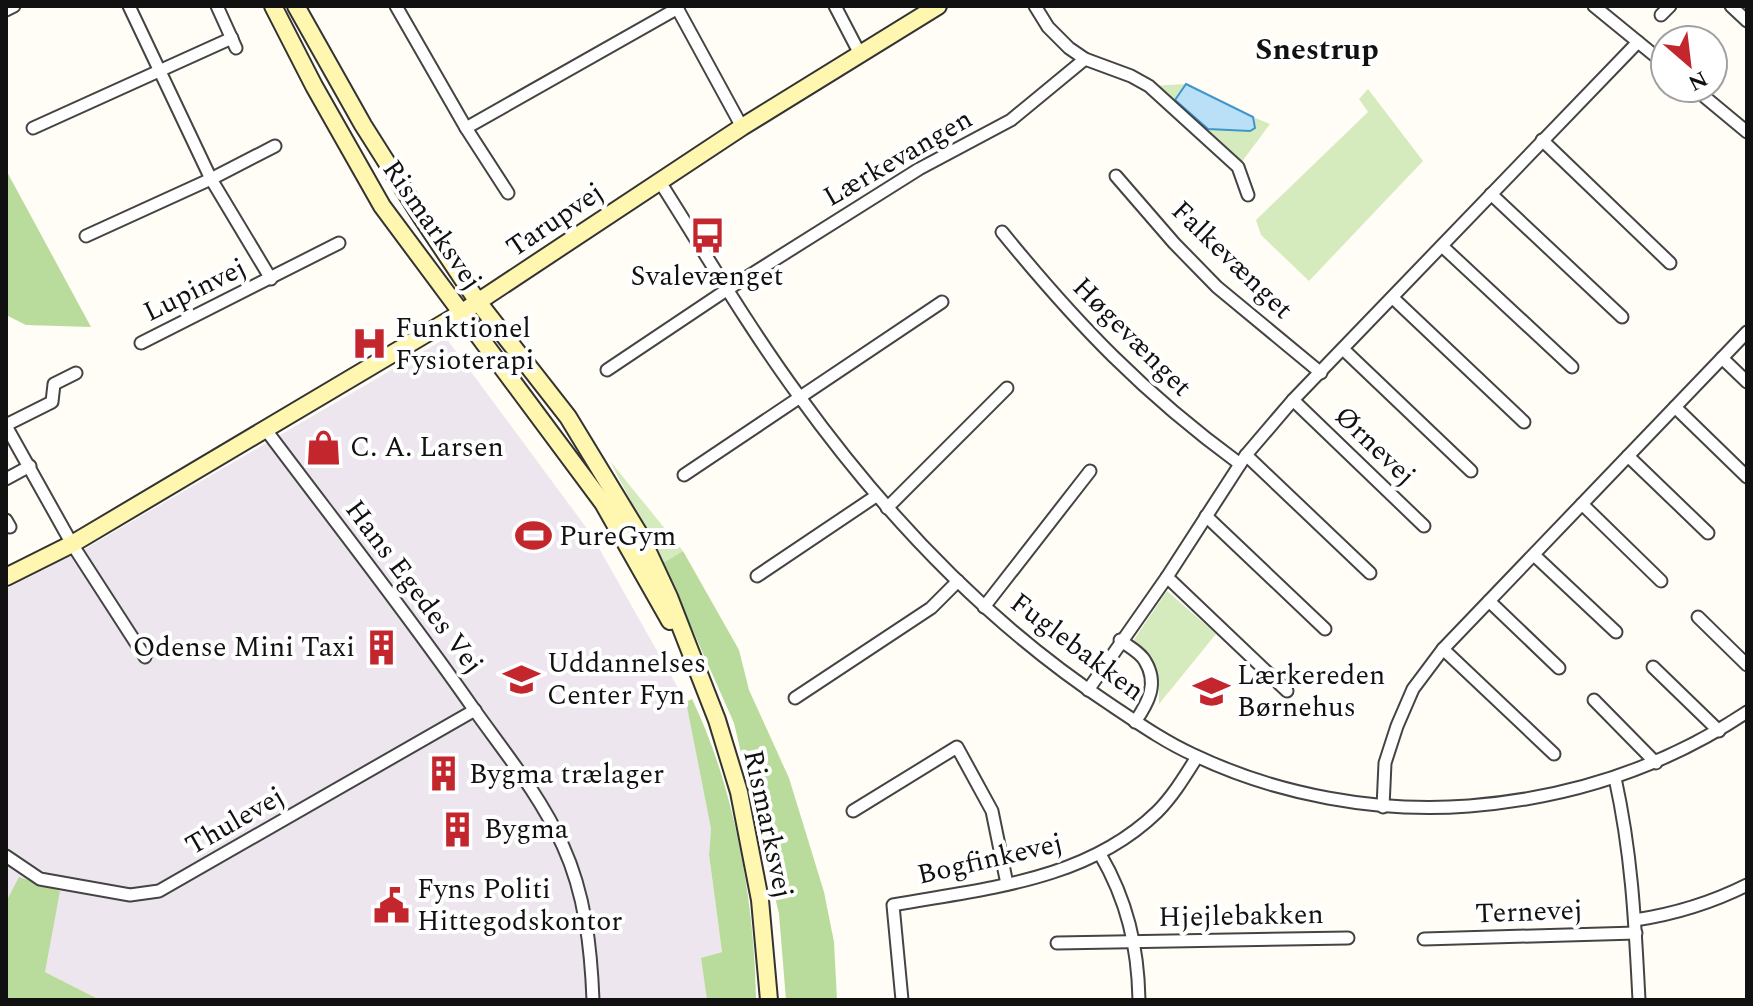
<svg xmlns="http://www.w3.org/2000/svg" width="1753" height="1006" font-family="Spectral,serif">
  <style>
    .industrial { fill: #eee6ef }
    .green { fill: #d5ebbd }
    .forest { fill: #b9dc9c }
    .water { fill: #b9e0f7; stroke: #3f96cf; stroke-width: 2 }
    .lines { fill: none; stroke-linecap: round; stroke-linejoin: round }
    .street-casing { stroke: #444; stroke-width: 15 }
    .secondary-casing { stroke: #333; stroke-width: 20 }
    .street { stroke: #fff; stroke-width: 11 }
    .secondary { stroke: #fff6b0; stroke-width: 16 }
    .labels { text-anchor: middle; dominant-baseline: central; stroke-width: 8; stroke-linejoin: round; paint-order: stroke }
    .street-label { font-size: 28px; fill: #111; stroke: #fff }
    .poi-label { font-size: 28px; fill: #111; stroke: #fff; text-anchor: start }
    .neighbourhood-label { font-size: 30px; font-weight: bold; fill: #111; stroke: #fff }
  </style>
  <rect width="100%" height="100%" fill="#fffdf5"/>
  <!-- industrial -->
  <polygon class="industrial" points="446,338 591,534 686,702 711,829 709,856 722,952 702,958 707,1000 100,1000 45,972 6,902 6,589 83,550"/>
  <!-- green -->
  <g class="green">
    <polygon points="1186,84 1176,100 1255,120 1253,117 1270,124 1238,167 1149,86"/>
    <polygon points="1368,89 1423,161 1309,281 1261,235 1256,220 1368,112 1359,99"/>
    <polygon points="610,461 683,551 663,563"/>
    <path d="M1167,591L1216,634L1159,704C1159,673 1159,660 1133,641Z"/>
  </g>
  <!-- forest -->
  <g class="forest">
    <polygon points="6,170 91,327 26,325 6,315"/>
    <polygon points="683,551 739,650 749,690 789,778 824,892 834,942 837,1000 786,1000 779,914 734,723 663,563"/>
    <path d="M692,699C734,785 755,904 756,1000H707L701,958L722,952L709,855L711,829L686,702Z"/>
    <polygon points="19,877 60,891 45,972 100,1000 6,1000 6,902"/>
  </g>
  <!-- water -->
  <polygon class="water" points="1186,84 1253,117 1255,128 1250,131 1208,129 1175,100"/>
  <g class="lines">
    <defs>
      <g id="street">
        <polyline points="129,6 211,179 271,279"/>
        <polyline points="217,6 236,48"/>
        <polyline points="396,6 466,128 508,193"/>
        <polyline points="676,6 742,127"/>
        <polyline points="835,6 860,54"/>
        <polyline points="1035,6 1048,27 1069,48 1085,59 1131,76 1149,86 1238,167 1248,195"/>
        <polyline points="1594,6 1665,64"/>
        <polyline points="1731,6 1747,21"/>
        <polyline points="6,10 14,6"/>
        <polyline points="1661,15 1670,6"/>
        <polyline points="1694,88 1747,132"/>
        <polyline points="33,128 232,38"/>
        <polyline points="466,128 678,8"/>
        <polyline points="1542,140 1670,263"/>
        <polyline points="1116,176 1174,243 1217,287 1321,373"/>
        <path d="M660,182C705,253 749,328 799,396C885,515 988,624 1111,705C1138,723 1165,742 1194,755C1278,795 1377,813 1469,806C1570,798 1663,768 1747,712"/>
        <polyline points="1491,194 1622,317"/>
        <path d="M1002,232C1077,324 1143,393 1240,464"/>
        <polyline points="86,236 211,179 275,146"/>
        <polyline points="1442,246 1572,367"/>
        <polyline points="1393,298 1524,422"/>
        <polyline points="141,343 339,243"/>
        <polyline points="1343,349 1471,471"/>
        <polyline points="1722,358 1747,382"/>
        <polyline points="607,370 728,289 919,169 1011,120 1085,59"/>
        <polyline points="1293,400 1424,526"/>
        <polyline points="1675,407 1747,477"/>
        <polyline points="6,425 52,402 54,384 76,373"/>
        <polyline points="6,426 72,544 145,657"/>
        <path d="M266,430C335,522 407,613 473,708C505,753 540,795 563,846C585,894 591,948 593,1000"/>
        <polyline points="1246,455 1370,573"/>
        <polyline points="1628,456 1708,533"/>
        <polyline points="684,475 942,302"/>
        <polyline points="6,479 30,466"/>
        <polyline points="1582,504 1661,581"/>
        <polyline points="887,508 1007,388"/>
        <polyline points="1206,516 1325,629"/>
        <polyline points="6,520 10,527"/>
        <polyline points="1534,555 1616,632"/>
        <polyline points="757,576 876,496"/>
        <polyline points="1167,577 1287,691"/>
        <polyline points="1489,601 1559,668"/>
        <polyline points="984,607 1090,471"/>
        <polyline points="1698,617 1747,665"/>
        <path d="M1120,640C1128,646 1141,653 1145,661C1159,684 1148,703 1135,722"/>
        <polyline points="1443,649 1554,754"/>
        <polyline points="1653,667 1719,731"/>
        <polyline points="1088,690 1167,577 1246,455 1293,400 1638,42"/>
        <polyline points="795,698 931,608 958,581"/>
        <polyline points="1594,700 1656,763"/>
        <path d="M1615,778C1632,855 1635,922 1639,1000"/>
        <polyline points="1383,807 1385,763 1397,726 1413,689 1443,649 1747,332"/>
        <polyline points="853,811 957,747 992,811 1007,884"/>
        <path d="M1100,854C1127,900 1138,947 1139,1000"/>
        <polyline points="6,856 40,879 130,895 159,891 475,710"/>
        <path d="M1635,920C1675,914 1711,903 1747,885"/>
        <polyline points="1424,939 1636,933"/>
        <polyline points="1057,943 1348,938"/>
        <path d="M902,1000L893,905C986,888 1086,881 1157,812C1173,796 1185,776 1197,757"/>
      </g>
      <g id="secondary">
        <polyline points="273,6 314,86 382,206 603,503 670,621"/>
        <polyline points="296,6 363,125 420,215 478,302 568,417 641,537 669,597 717,720 739,792 760,900 769,1000"/>
        <polyline points="6,577 72,544 461,313 742,127 938,6"/>
      </g>
    </defs>
    <!-- street casing -->
    <use href="#street" class="street-casing"/>
    <!-- secondary casing -->
    <use href="#secondary" class="secondary-casing"/>
    <!-- street -->
    <use href="#street" class="street"/>
    <!-- secondary -->
    <use href="#secondary" class="secondary"/>
  </g>
  <!-- icons -->
  <defs>
    <symbol id="bus-bare" viewBox="-9 -9 18 18"><path d="M-5-6H5V4H4V6H2V4H-2V6H-4V4H-5ZM-3.5-4V0h7V-4ZM-3.5 1.2v1.5H-2V1.2ZM2 1.2v1.5H3.5V1.2Z" fill="#c4262e" stroke="#fff" stroke-width="2.5" paint-order="stroke"/></symbol>
    <symbol id="hospital-bare" viewBox="-9 -9 18 18"><path d="M-5-5h3v3.5h4V-5h3V5h-3V1.5h-4V5h-3Z" fill="#c4262e" stroke="#fff" stroke-width="2.5" paint-order="stroke"/></symbol>
    <symbol id="shop-bare" viewBox="-9 -9 18 18"><path d="M-5-2.5h2.3a2.7 3.5 0 0 1 5.4 0H5L5.5 6h-11ZM-1.5-2.5h3a1.5 2.3 0 0 0-3 0Z" fill="#c4262e" stroke="#fff" stroke-width="2.5" paint-order="stroke"/></symbol>
    <symbol id="stadium-bare" viewBox="-9 -9 18 18"><path d="M0-5a6.5 5 0 1 0 0 10a6.5 5 0 1 0 0-10ZM-3.5-1.8h7v3.6h-7Z" fill="#c4262e" stroke="#fff" stroke-width="2.5" paint-order="stroke"/></symbol>
    <symbol id="building-bare" viewBox="-9 -9 18 18"><path d="M-4-6H4V6H1V3H-1V6H-4ZM-2.5-4.3h1.7v1.8h-1.7ZM.8-4.3h1.7v1.8H.8ZM-2.5-1h1.7V.8h-1.7ZM.8-1h1.7V.8H.8Z" fill="#c4262e" stroke="#fff" stroke-width="2.5" paint-order="stroke"/></symbol>
    <symbol id="school-bare" viewBox="-9 -9 18 18"><path d="M0-5L7-2L0 1L-7-2ZM-4 1L0 2.5L4 1V4Q0 6-4 4Z" fill="#c4262e" stroke="#fff" stroke-width="2.5" paint-order="stroke"/></symbol>
    <symbol id="civic-bare" viewBox="-9 -9 18 18"><path d="M-.6-6.5H3V-4.5H.6V-3L4-1V1h2V6H-6V1h2V-1L-.6-3ZM-1.2 2.5V6h2.4V2.5Z" fill="#c4262e" stroke="#fff" stroke-width="2.5" paint-order="stroke"/></symbol>
  </defs>
  <g fill-rule="evenodd">
    <use href="#bus-bare" x="682" y="210" width="51" height="51"/>
    <use href="#hospital-bare" x="344" y="318" width="51" height="51"/>
    <use href="#shop-bare" x="298" y="422" width="51" height="51"/>
    <use href="#stadium-bare" x="508" y="510" width="51" height="51"/>
    <use href="#building-bare" x="356" y="622" width="51" height="51"/>
    <use href="#school-bare" x="496" y="654" width="51" height="51"/>
    <use href="#school-bare" x="1186" y="666" width="51" height="51"/>
    <use href="#building-bare" x="418" y="748" width="51" height="51"/>
    <use href="#building-bare" x="432" y="804" width="51" height="51"/>
    <use href="#civic-bare" x="366" y="880" width="51" height="51"/>
  </g>
  <g class="labels">
    <!-- street labels -->
    <g class="street-label">
      <text transform="translate(898 158) rotate(-30)">Lærkevangen</text>
      <text transform="translate(555 220) rotate(-34)">Tarupvej</text>
      <text transform="translate(432 225) rotate(55)">Rismarksvej</text>
      <text transform="translate(1232 260) rotate(44)">Falkevænget</text>
      <text transform="translate(195 290) rotate(-26)">Lupinvej</text>
      <text transform="translate(1132 337) rotate(45)">Høgevænget</text>
      <text transform="translate(1375 446) rotate(44)">Ørnevej</text>
      <text transform="translate(414 587) rotate(53)">Hans Egedes Vej</text>
      <text transform="translate(1077 647) rotate(37)">Fuglebakken</text>
      <text transform="translate(235 821) rotate(-30)">Thulevej</text>
      <text transform="translate(768 824) rotate(78)">Rismarksvej</text>
      <text transform="translate(990 859) rotate(-13)">Bogfinkevej</text>
      <text transform="translate(1529 912) rotate(-2)">Ternevej</text>
      <text transform="translate(1241 916) rotate(-1)">Hjejlebakken</text>
    </g>
    <!-- poi labels -->
    <g class="poi-label">
      <text x="707" y="276" text-anchor="middle">Svalevænget</text>
      <text x="395" y="328">Funktionel<tspan x="395" dy="32">Fysioterapi</tspan></text>
      <text x="350" y="447">C. A. Larsen</text>
      <text x="559" y="536">PureGym</text>
      <text x="355" y="647" text-anchor="end">Odense Mini Taxi</text>
      <text x="547" y="663">Uddannelses<tspan x="547" dy="32">Center Fyn</tspan></text>
      <text x="1237" y="675">Lærkereden<tspan x="1237" dy="32">Børnehus</tspan></text>
      <text x="469" y="774">Bygma trælager</text>
      <text x="484" y="829">Bygma</text>
      <text x="417" y="889">Fyns Politi<tspan x="417" dy="32">Hittegodskontor</tspan></text>
    </g>
    <!-- neighbourhood labels -->
    <g class="neighbourhood-label">
      <text x="1317" y="50">Snestrup</text>
    </g>
  </g>
  <!-- border -->
  <rect width="1753" height="1006" fill="none" stroke="#111111" stroke-width="16"/>
  <!-- north arrow -->
  <g transform="translate(1689 64) rotate(152)"><circle r="38" fill="#ffffff" stroke="#a0a0a0" stroke-width="2"/>
  <path d="M0-6L14 30L0 20L-14 30Z" fill="#c4262e"/>
  <text y="-12" font-size="22" font-weight="bold" text-anchor="middle" fill="#111111">N</text>
  </g>
</svg>
